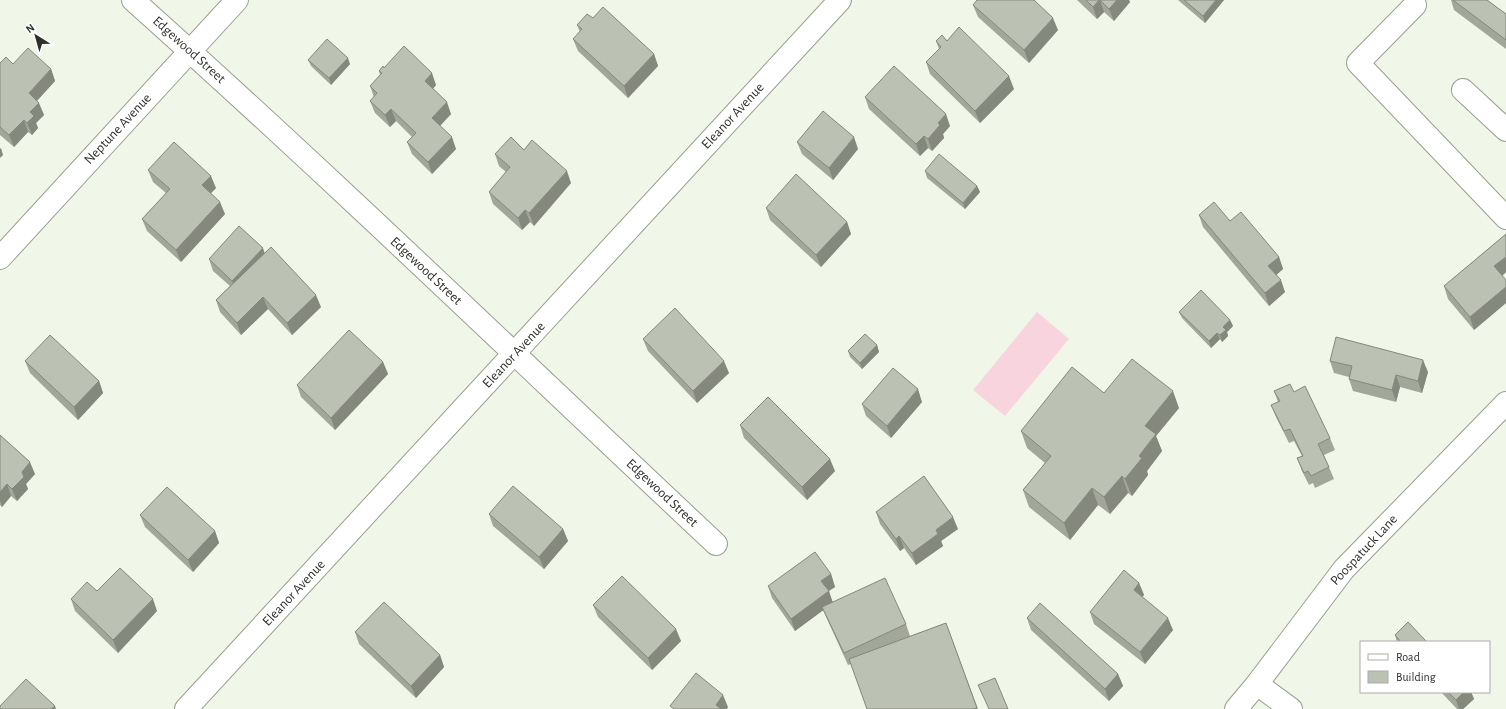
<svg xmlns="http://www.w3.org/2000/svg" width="1506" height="709" font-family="'Alegreya Sans',sans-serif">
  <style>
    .pitch { fill: #f8d4de }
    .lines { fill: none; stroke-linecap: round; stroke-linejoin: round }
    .minor-casing { stroke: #999f90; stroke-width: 24 }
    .minor { stroke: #fff; stroke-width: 22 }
    .wall { fill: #a2a79a }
    .shaded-wall { fill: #84887d }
    .building { fill: #bcc2b3; stroke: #84887d }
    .labels { text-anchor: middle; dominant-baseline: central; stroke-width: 3; stroke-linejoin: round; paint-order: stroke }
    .street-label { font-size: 14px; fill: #2e302b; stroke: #fff }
  </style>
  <rect width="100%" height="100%" fill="#f1f7e8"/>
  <!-- pitch -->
  <polygon class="pitch" points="1037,312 1069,339 1005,416 973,390"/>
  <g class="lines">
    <defs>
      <g id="minor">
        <path d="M133,0C331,177 522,362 716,544"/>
        <polyline points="1415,5 1358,63 1506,218"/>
        <polyline points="1463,90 1506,130"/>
        <polyline points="0,258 237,0"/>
        <polyline points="1257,684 1291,709"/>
        <polyline points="186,709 840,0"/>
        <polyline points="1236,709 1257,684 1344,569 1506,403"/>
      </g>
    </defs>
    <!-- minor casing -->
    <use href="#minor" class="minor-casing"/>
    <!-- minor -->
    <use href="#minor" class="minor"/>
  </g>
  <!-- wall -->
  <g class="wall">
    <polygon points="1077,0 1129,0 1130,2 1114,21 1104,12 1097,19"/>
    <polygon points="1178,0 1224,0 1205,23"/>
    <polygon points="1451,0 1487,0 1506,14 1506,49 1454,10"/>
    <polygon points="973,5 1058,30 1029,63 978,17"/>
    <polygon points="593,18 654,54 658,66 628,98 578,51 573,39 580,32 577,25"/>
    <polygon points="936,41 947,41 1014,89 980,123 930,74 926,62 939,49"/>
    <polygon points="308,60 350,64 331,85 311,66"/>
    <polygon points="0,63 13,64 51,69 55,81 37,101 44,115 36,123 38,128 32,135 28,132 14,147 0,135"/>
    <polygon points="384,68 436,85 433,89 451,114 440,126 456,149 432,174 412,154 407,142 412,137 396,121 390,127 375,113 370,101 374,97 370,86 380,75 379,71"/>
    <polygon points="865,97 950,126 943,134 944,138 932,151 928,148 920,156 869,109"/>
    <polygon points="797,142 858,149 833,180 802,154"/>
    <polygon points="524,150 571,183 534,226 530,222 522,230 493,204 489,192 506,172 499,166 495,154"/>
    <polygon points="148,170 216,188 211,193 225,214 181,262 147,231 142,219 166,193 153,182"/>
    <polygon points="925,171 977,186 980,192 965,209 927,178"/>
    <polygon points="766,208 847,222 851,234 821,267 770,220"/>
    <polygon points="1199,215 1279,257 1283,269 1276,275 1285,292 1269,306 1203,227"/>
    <polygon points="1506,234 1506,272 1502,276 1506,280 1506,303 1474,330 1448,299 1444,286"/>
    <polygon points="265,253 321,307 292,335 268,309 241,335 220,312 216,300 230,286 213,271 209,259"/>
    <polygon points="1179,312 1230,320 1233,326 1227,332 1228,336 1222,342 1220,339 1211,348 1182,318"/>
    <polygon points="643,339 729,373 697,403 648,351"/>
    <polygon points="877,345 879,352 862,369 850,357 848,351"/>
    <polygon points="25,361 99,381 103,393 78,420 30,373"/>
    <polygon points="1330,361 1428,372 1422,393 1400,387 1396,402 1353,391 1349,379 1349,377 1334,373"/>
    <polygon points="383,362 388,374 335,430 301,397 297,385"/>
    <polygon points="1274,391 1294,392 1330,438 1335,450 1324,455 1334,479 1315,488 1313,483 1309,485 1302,471 1297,458 1302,456 1294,441 1289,443 1276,417 1271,405 1278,402"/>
    <polygon points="1104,393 1179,408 1156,436 1162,451 1147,471 1148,475 1132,496 1128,493 1110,514 1098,505 1070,540 1029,507 1023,490 1045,463 1027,448 1021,431"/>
    <polygon points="922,402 891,438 866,416 862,404"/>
    <polygon points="740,425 835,471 807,500 744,438"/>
    <polygon points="0,435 35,474 26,484 28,489 17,501 11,496 2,507 0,505"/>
    <polygon points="876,512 958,529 941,541 943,546 916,565 904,548 900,551 880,524"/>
    <polygon points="489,514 563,529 568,541 544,569 493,526"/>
    <polygon points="140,515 215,531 219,543 193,572 145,527"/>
    <polygon points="831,574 835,587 828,591 833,603 906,624 910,636 946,623 978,709 867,709 851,664 848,665 827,619 823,610 795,631 772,598 768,586"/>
    <polygon points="1139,583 1144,595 1142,597 1173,630 1145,664 1094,624 1090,612"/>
    <polygon points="97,591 157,611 118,653 75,611 71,599"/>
    <polygon points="593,605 681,641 652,670 598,617"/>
    <polygon points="1027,618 1118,674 1123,686 1109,701 1031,630"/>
    <polygon points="355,632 440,655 444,667 416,698 359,644"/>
    <polygon points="1395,635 1427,642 1397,642"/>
    <polygon points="1441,692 1471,692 1474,699 1463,709 1457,709"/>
  </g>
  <!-- shaded-wall -->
  <g class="shaded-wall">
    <polygon points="1100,0 1104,12 1097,19 1093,7"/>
    <polygon points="1117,0 1129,0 1130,2 1114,21 1109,9"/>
    <polygon points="1216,0 1224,0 1205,23 1203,16"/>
    <polygon points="1053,18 1058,30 1029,63 1024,50"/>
    <polygon points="654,54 658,66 628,98 624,86"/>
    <polygon points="348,58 350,64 331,85 329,78"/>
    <polygon points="51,69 55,81 33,105 29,93"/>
    <polygon points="432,73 436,85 429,93 425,81"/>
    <polygon points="1009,76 1014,89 980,123 975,111"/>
    <polygon points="447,102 451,114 436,130 432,118"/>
    <polygon points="39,103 44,115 36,123 38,128 32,135 27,123 30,112"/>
    <polygon points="391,109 396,121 390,127 385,115"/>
    <polygon points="946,114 950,126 943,134 944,138 932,151 928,139 938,123"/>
    <polygon points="24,120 28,132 14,147 9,135"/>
    <polygon points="924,136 928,148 920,156 916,144"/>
    <polygon points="452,137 456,149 432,174 428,162"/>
    <polygon points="854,137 858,149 833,180 829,168"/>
    <polygon points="1,148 3,155 0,158 0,149"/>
    <polygon points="567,171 571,183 534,226 529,213"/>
    <polygon points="211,176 216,188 207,197 202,185"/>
    <polygon points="977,186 980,192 965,209 963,203"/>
    <polygon points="220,202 225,214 181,262 176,250"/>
    <polygon points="525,210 530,222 522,230 518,218"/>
    <polygon points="847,222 851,234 821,267 816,255"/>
    <polygon points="263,248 267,260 237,293 232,281"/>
    <polygon points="1279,257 1283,269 1273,278 1268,266"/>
    <polygon points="1506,257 1506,272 1499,279 1494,266"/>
    <polygon points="1281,280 1285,292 1269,306 1265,293"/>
    <polygon points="1506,287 1506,303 1474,330 1470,317"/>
    <polygon points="316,295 321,307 292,335 287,323"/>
    <polygon points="263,297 268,309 241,335 237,323"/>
    <polygon points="1230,320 1233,326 1227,332 1228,336 1222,342 1220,335 1223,327"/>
    <polygon points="1217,333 1220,339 1211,348 1209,341"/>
    <polygon points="877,345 879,352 862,369 860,363"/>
    <polygon points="1423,360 1428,372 1422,393 1418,381"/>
    <polygon points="724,361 729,373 697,403 693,391"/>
    <polygon points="383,362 388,374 335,430 331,418"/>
    <polygon points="1396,375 1400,387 1396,402 1392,390"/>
    <polygon points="99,381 103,393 78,420 74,407"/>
    <polygon points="918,389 922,402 891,438 887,426"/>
    <polygon points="1173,391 1179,408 1156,436 1162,451 1147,471 1148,475 1132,496 1125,479 1139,456 1145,426"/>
    <polygon points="830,459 835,471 807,500 802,487"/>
    <polygon points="30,462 35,474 26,484 28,489 17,501 12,489 22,472"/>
    <polygon points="1122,476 1128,493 1110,514 1104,497"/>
    <polygon points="7,484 11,496 2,507 0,500 0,492"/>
    <polygon points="1092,488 1098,505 1070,540 1064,523"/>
    <polygon points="953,517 958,529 941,541 943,546 916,565 912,553 936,530"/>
    <polygon points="563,529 568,541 544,569 539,557"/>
    <polygon points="215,531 219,543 193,572 188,560"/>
    <polygon points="899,536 904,548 900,551 896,539"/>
    <polygon points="831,574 835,587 826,593 821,581"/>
    <polygon points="1139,583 1144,595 1138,602 1134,590"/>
    <polygon points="829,591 833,603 795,631 791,619"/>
    <polygon points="153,599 157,611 118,653 113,640"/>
    <polygon points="1168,618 1173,630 1145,664 1140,652"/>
    <polygon points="676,629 681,641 652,670 648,658"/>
    <polygon points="440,655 444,667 416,698 411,686"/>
    <polygon points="1118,674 1123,686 1109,701 1105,689"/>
    <polygon points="1464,692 1471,692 1474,699 1463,709 1459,709 1456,700"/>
    <polygon points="723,695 728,707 727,709 717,709 716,705"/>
    <polygon points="55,706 56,709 51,709"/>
  </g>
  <!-- building -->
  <g class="building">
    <polygon points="977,0 1034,0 1053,18 1024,50 973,5"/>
    <polygon points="1086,0 1099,0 1093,7"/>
    <polygon points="1100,0 1117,0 1109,9"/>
    <polygon points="1184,0 1216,0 1203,16"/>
    <polygon points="1453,0 1487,0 1506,14 1506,40"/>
    <polygon points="603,7 654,54 624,86 573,39 582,29 577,25 587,14 593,18"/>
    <polygon points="959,27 1009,76 975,111 926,62 941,47 936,41 942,35 947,41"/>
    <polygon points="327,39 348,58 329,78 308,60"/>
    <polygon points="404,46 432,73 425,81 447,102 432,118 452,137 428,162 407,142 416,133 391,109 385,115 370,101 377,93 370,86 382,73 379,71 383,66 384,68"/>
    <polygon points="28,48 51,69 29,93 39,103 30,112 34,116 27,123 24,120 9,135 0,127 0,63 6,57 13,64"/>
    <polygon points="894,66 946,114 938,123 940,125 928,139 924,136 916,144 865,97"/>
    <polygon points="823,111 854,137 829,168 797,142"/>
    <polygon points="511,137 524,150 532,140 567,171 529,213 525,210 518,218 489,192 510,167 495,154"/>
    <polygon points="174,142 211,176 202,185 220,202 176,250 142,219 170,189 148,170"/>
    <polygon points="939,154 977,186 963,203 925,171"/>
    <polygon points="796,174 847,222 816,255 766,208"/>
    <polygon points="1214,202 1230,221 1241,212 1279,257 1268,266 1281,280 1265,293 1199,215"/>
    <polygon points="239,226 263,248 232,281 209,259"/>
    <polygon points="1506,234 1506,257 1494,266 1506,280 1506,287 1470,317 1444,286"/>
    <polygon points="271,247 316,295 287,323 263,297 237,323 216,300"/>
    <polygon points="1201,290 1230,320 1223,327 1226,330 1220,335 1217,333 1209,341 1179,312"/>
    <polygon points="675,308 724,361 693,391 643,339"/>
    <polygon points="349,330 383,362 331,418 297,385"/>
    <polygon points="865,334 877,345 860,363 848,351"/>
    <polygon points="50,335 99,381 74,407 25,361"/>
    <polygon points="1336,337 1423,360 1418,381 1396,375 1392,390 1349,379 1352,366 1330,361"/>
    <polygon points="1132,359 1173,391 1145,426 1156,434 1139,456 1142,458 1125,479 1122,476 1104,497 1092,488 1064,523 1023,490 1051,456 1021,431 1072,367 1104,393"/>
    <polygon points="893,368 918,389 887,426 862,404"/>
    <polygon points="1290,384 1294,392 1305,386 1330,438 1318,444 1329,467 1311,476 1308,471 1304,473 1297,458 1303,456 1290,429 1284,431 1271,405 1280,401 1274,391"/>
    <polygon points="768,397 830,459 802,487 740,425"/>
    <polygon points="0,435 30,462 22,472 24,477 12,489 7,484 0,492"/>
    <polygon points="924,476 953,517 936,530 938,534 912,553 899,536 896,539 876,512"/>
    <polygon points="513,486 563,529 539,557 489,514"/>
    <polygon points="167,487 215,531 188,560 140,515"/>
    <polygon points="815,552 831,574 821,581 829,591 791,619 768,586"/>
    <polygon points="120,568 153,599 113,640 71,599 87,582 97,591"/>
    <polygon points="1124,570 1139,583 1134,590 1168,618 1140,652 1090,612"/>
    <polygon points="622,576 676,629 648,658 593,605"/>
    <polygon points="885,578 906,624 844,653 822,607"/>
    <polygon points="384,602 440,655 411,686 355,632"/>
    <polygon points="1040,603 1118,674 1105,689 1027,618"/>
    <polygon points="1408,622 1427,642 1401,642 1395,635"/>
    <polygon points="946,623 977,708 973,709 867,709 849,659"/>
    <polygon points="696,673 723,695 716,705 721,709 674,709 670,706"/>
    <polygon points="995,678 1008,709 989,709 978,685"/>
    <polygon points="26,679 55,706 51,709 0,709 0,706"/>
    <polygon points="1448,692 1464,692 1456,700"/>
  </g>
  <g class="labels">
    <!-- street labels -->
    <g class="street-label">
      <text transform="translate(189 50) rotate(42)">Edgewood Street</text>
      <text transform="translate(733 116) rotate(-47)">Eleanor Avenue</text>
      <text transform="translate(118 129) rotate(-47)">Neptune Avenue</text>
      <text transform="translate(426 271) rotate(43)">Edgewood Street</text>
      <text transform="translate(514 355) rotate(-47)">Eleanor Avenue</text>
      <text transform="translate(662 493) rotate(43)">Edgewood Street</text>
      <text transform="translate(1364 550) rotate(-47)">Poospatuck Lane</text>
      <text transform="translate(294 593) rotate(-47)">Eleanor Avenue</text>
    </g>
  </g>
  <!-- legend -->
  <rect x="1360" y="641" width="130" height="52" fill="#ffffff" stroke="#abacaa"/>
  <rect x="1368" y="654" width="20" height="6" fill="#ffffff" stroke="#abacaa"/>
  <text x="1396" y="661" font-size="12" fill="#2e302b">Road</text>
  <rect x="1368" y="671" width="20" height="12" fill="#bcc2b3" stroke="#abacaa"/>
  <text x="1396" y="681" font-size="12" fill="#2e302b">Building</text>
  <!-- north arrow -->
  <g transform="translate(36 36) rotate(323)" stroke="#ffffff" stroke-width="3" paint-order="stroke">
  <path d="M0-3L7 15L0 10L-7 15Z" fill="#2e302b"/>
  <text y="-6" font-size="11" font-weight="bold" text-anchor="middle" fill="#2e302b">N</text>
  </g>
</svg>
